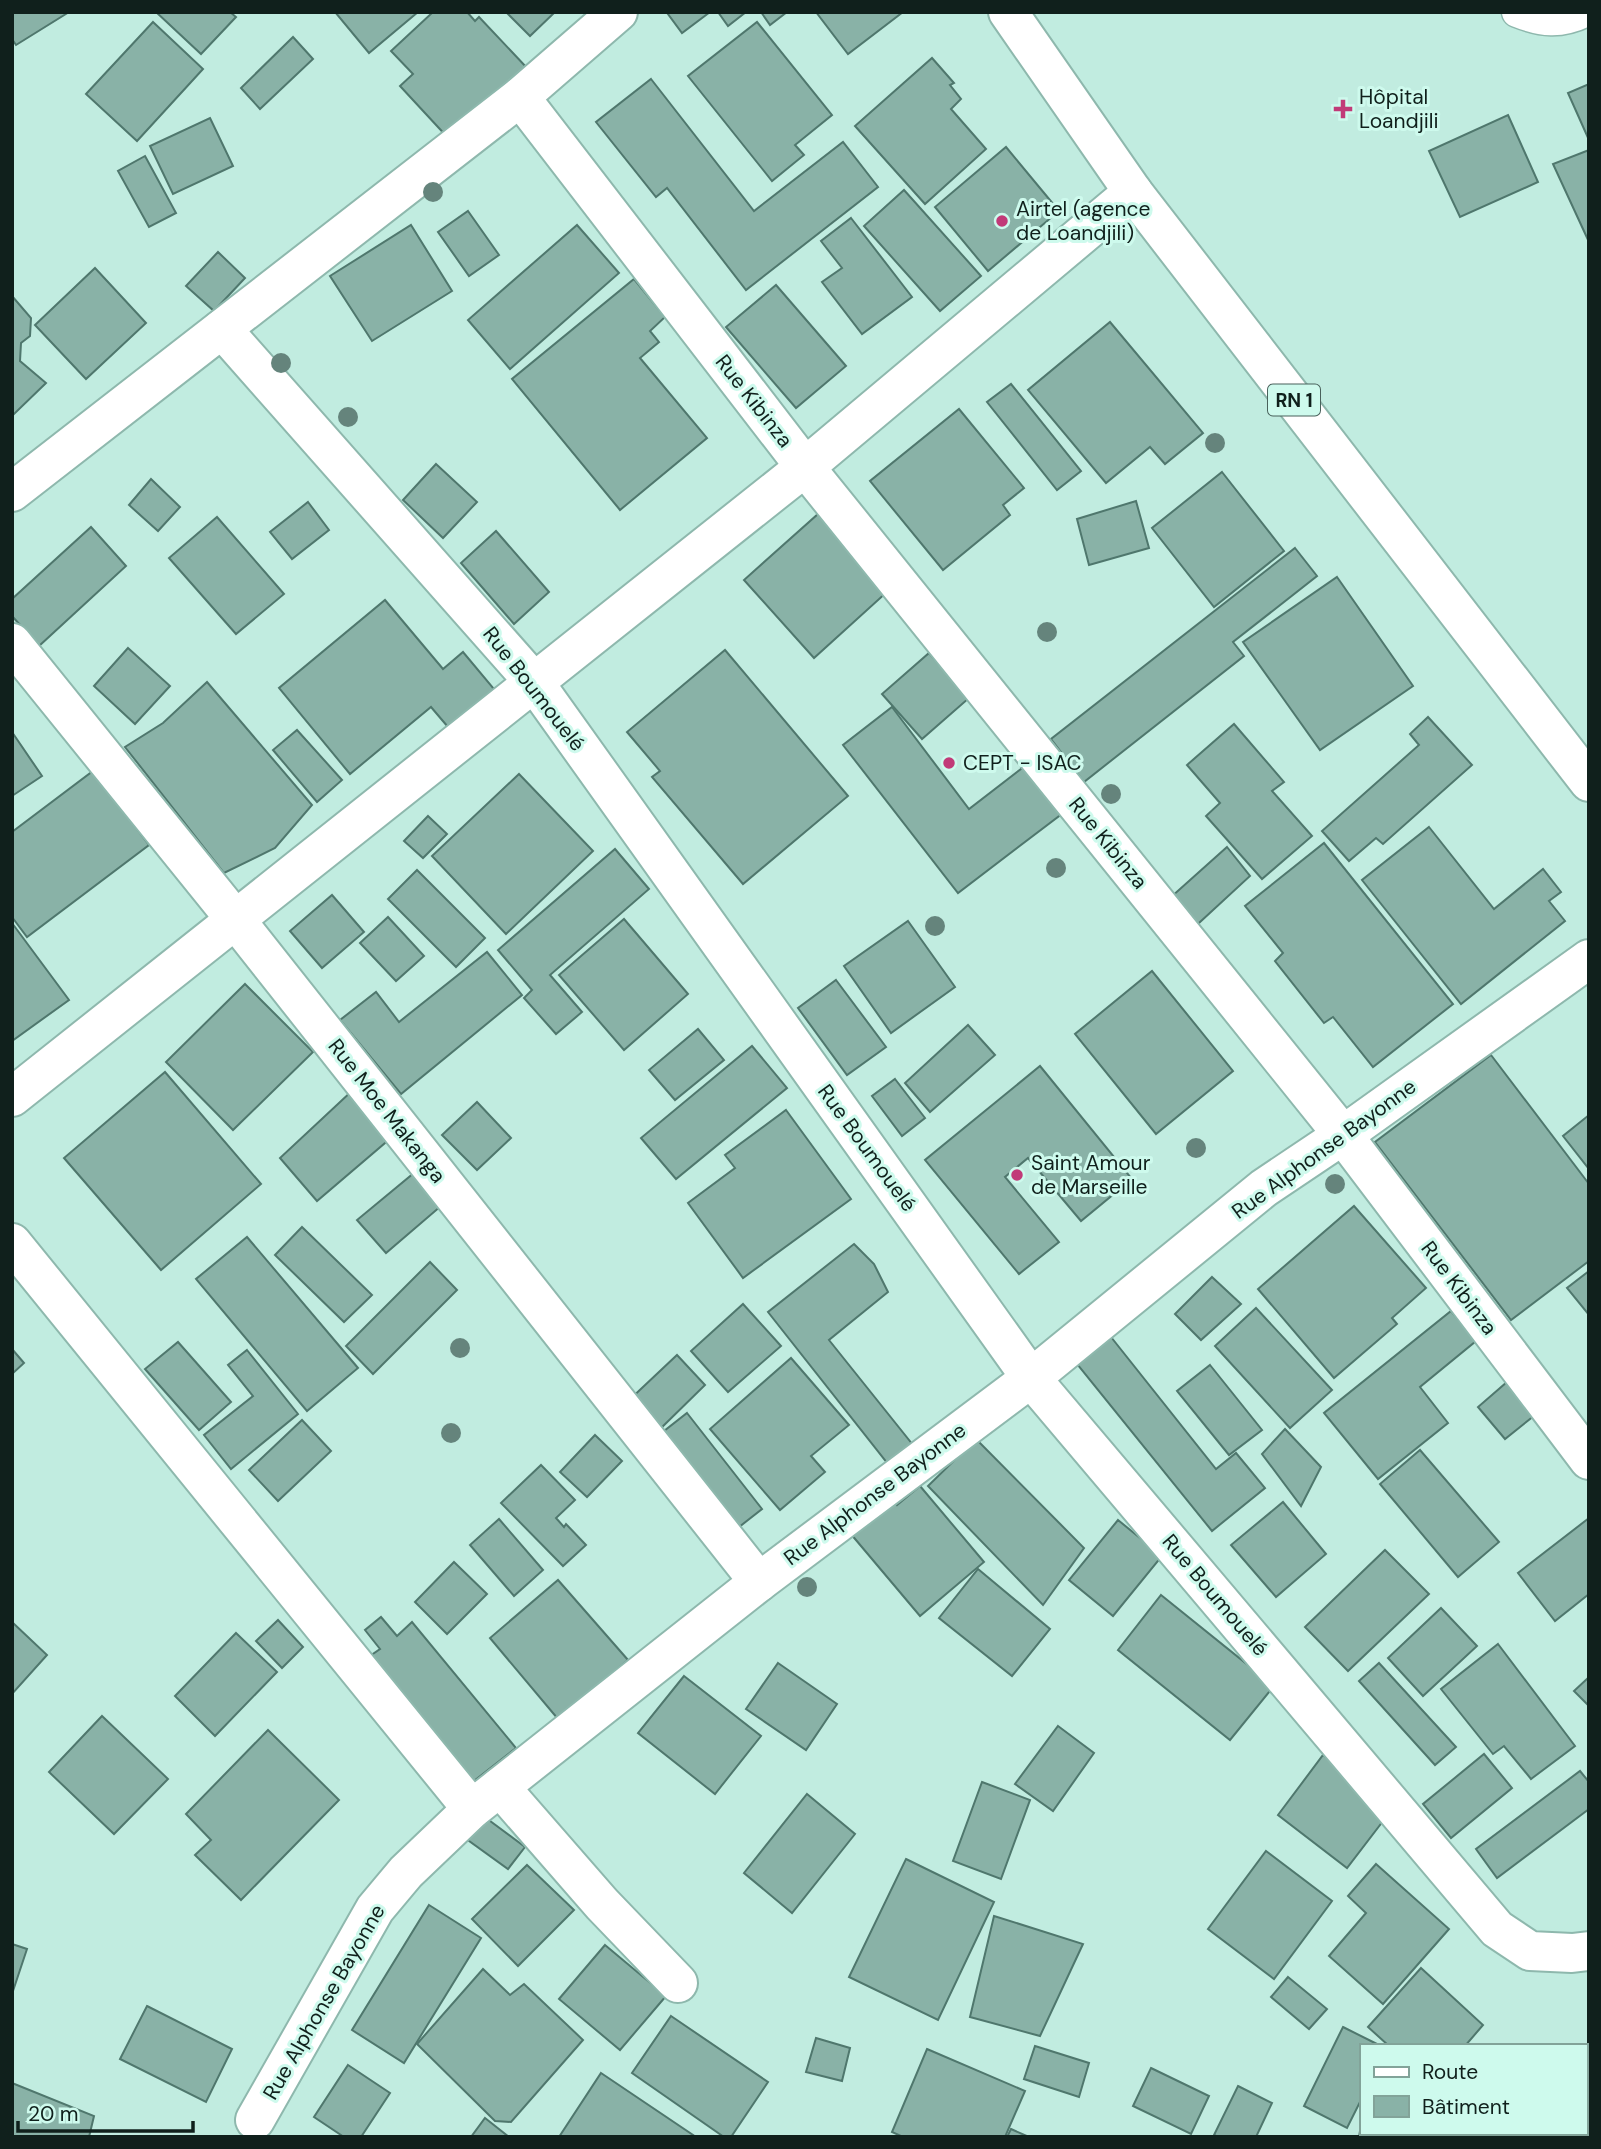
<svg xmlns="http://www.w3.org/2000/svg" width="1601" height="2149" font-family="'DM Sans',sans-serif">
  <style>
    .building { fill: #89b2a7; stroke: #4f776d; stroke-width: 2 }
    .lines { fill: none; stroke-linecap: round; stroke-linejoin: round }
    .lane-casing { stroke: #8eb8ad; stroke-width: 33 }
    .street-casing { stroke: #8eb8ad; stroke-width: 42 }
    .highway-casing { stroke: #8eb8ad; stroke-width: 42 }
    .lane { stroke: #fff; stroke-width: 30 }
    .street { stroke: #fff; stroke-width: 38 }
    .highway { stroke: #fff; stroke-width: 38 }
    .tree { fill: #65847c }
    .poi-dot { fill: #c13a78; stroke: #cefaed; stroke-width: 2.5 }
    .labels { text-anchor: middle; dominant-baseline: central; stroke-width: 6; stroke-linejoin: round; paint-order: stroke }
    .shield { fill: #cefaed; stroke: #49615b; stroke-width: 2 }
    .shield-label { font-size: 19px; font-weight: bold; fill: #10201c }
    .poi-label { font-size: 21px; fill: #10201c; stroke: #cefaed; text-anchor: start }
    .street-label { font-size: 21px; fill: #10201c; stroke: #cefaed }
  </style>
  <rect width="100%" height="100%" fill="#c1ece0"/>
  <!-- building -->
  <g class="building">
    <polygon points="12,12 69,12 16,45 12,39"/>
    <polygon points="156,12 230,12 236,17 201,54"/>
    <polygon points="335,12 418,12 369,53"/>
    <polygon points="433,12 467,12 475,21 479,17 528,69 450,140 400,86 413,74 391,51"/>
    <polygon points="506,12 555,12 530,36"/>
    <polygon points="670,12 710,12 682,33 668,14"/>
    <polygon points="718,12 746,12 728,26"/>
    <polygon points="761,12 787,12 770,25"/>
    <polygon points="816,12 903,12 848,54"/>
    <polygon points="153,22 203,69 137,141 86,94"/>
    <polygon points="757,22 832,115 795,145 804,155 772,181 688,76"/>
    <polygon points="293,37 313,59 260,109 241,88"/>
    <polygon points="932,58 954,83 950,85 961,99 951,109 986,149 925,204 855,126"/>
    <polygon points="651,79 754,211 843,142 878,187 746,290 667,188 656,197 596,122"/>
    <polygon points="1589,84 1589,140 1568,93"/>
    <polygon points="1508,115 1538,182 1460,217 1429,151"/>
    <polygon points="210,118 233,166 173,194 150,146"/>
    <polygon points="1006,147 1059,211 988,271 935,207"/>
    <polygon points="1589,150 1589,242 1553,164"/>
    <polygon points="145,156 176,213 149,227 118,171"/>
    <polygon points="904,190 981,276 940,311 864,226"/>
    <polygon points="468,211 499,255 469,276 438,232"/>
    <polygon points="851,218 912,297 862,334 822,282 842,268 821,241"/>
    <polygon points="411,225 452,291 372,341 330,276"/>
    <polygon points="577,225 619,273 510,369 468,320"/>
    <polygon points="218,252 245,278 214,311 186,286"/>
    <polygon points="95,268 146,323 86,379 35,325"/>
    <polygon points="634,279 665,317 650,331 659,342 640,358 707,438 620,510 512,379"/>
    <polygon points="776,285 846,366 796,408 726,327"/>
    <polygon points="12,296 31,318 30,336 21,343 20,361 46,383 12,416"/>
    <polygon points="1110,322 1203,433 1165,464 1150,447 1106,483 1028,390"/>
    <polygon points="1011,384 1081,471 1057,490 987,402"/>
    <polygon points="959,409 1024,488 1003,505 1010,515 943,570 870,481"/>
    <polygon points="436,464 477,502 443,538 403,500"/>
    <polygon points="1222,472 1284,551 1214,607 1152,528"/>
    <polygon points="151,479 180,507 158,531 129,505"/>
    <polygon points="1136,501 1149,548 1089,565 1077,519"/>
    <polygon points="308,502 329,530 292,559 270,532"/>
    <polygon points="818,514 888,591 814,658 744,580"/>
    <polygon points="217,517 284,594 236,634 169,558"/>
    <polygon points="91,527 126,566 39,646 12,616 12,599"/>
    <polygon points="496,531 549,592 514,624 461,563"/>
    <polygon points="1295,548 1317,576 1233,642 1244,656 1084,782 1051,739"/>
    <polygon points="1337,577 1413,686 1320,750 1243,642"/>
    <polygon points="385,600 443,669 463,652 494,689 448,727 431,707 350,774 279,688"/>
    <polygon points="128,648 170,686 135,724 94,686"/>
    <polygon points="725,650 848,796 743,884 652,777 660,771 627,732"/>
    <polygon points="929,653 969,698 922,739 882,694"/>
    <polygon points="207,682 312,805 275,848 224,873 125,747 163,723"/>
    <polygon points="892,707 969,809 1034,759 1071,807 958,893 843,745"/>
    <polygon points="1428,717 1472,765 1383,844 1376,838 1349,861 1322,831 1419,745 1410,734"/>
    <polygon points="1234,724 1284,782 1272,791 1312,836 1262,879 1206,816 1220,803 1187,765"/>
    <polygon points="297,730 342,780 317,802 273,750"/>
    <polygon points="12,732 42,776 12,796"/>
    <polygon points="93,771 149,845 27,937 12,917 12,832"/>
    <polygon points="519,774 593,851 506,934 432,856"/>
    <polygon points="428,816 447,834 423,858 404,841"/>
    <polygon points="1429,827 1494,909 1543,869 1561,892 1549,901 1565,921 1461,1004 1362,880"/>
    <polygon points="1324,843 1453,1004 1373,1067 1333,1017 1324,1023 1275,961 1283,953 1245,906"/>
    <polygon points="1227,847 1250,876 1187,934 1161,906"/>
    <polygon points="615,849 649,889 550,975 582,1012 556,1034 524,998 532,990 498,950"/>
    <polygon points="417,870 485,938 456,967 388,899"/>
    <polygon points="332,895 364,932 322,968 290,931"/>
    <polygon points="388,917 424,956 396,981 360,943"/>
    <polygon points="624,919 688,994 624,1050 559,975"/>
    <polygon points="908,921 955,987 891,1033 844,966"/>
    <polygon points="12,923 69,1000 12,1041"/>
    <polygon points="487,952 522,995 401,1094 340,1020 376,992 399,1022"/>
    <polygon points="1152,971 1233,1071 1156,1134 1075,1034"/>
    <polygon points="836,980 886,1047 847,1075 798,1008"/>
    <polygon points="245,984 313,1052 233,1130 166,1062"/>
    <polygon points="968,1025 995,1055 930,1112 905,1083"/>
    <polygon points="698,1029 724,1060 675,1100 649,1070"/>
    <polygon points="752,1046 787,1088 676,1179 641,1138"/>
    <polygon points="1491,1055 1589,1184 1589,1261 1511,1320 1375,1142"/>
    <polygon points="1040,1066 1132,1179 1081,1221 1028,1158 1005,1177 1059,1242 1019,1274 925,1160"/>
    <polygon points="165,1072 261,1184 161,1270 64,1158"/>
    <polygon points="895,1079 925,1118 902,1136 872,1096"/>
    <polygon points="354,1089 392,1137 317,1201 280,1158"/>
    <polygon points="477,1102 511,1138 477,1170 442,1135"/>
    <polygon points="786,1110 851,1199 743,1278 688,1203 735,1168 725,1155"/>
    <polygon points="1589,1115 1589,1169 1563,1136"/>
    <polygon points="420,1168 448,1200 386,1253 357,1220"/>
    <polygon points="1354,1206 1426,1288 1392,1318 1397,1324 1334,1378 1258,1289"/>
    <polygon points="302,1227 372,1295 344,1322 275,1255"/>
    <polygon points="247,1237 358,1368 307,1411 196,1279"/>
    <polygon points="854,1244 874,1264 888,1292 829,1340 917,1450 892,1469 768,1312"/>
    <polygon points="430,1262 457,1290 373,1374 346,1346"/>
    <polygon points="1589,1271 1589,1315 1567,1288"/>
    <polygon points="1212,1277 1241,1304 1201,1340 1175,1314"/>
    <polygon points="743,1304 781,1346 728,1392 691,1351"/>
    <polygon points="1256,1308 1332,1390 1290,1428 1215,1346"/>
    <polygon points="1451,1311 1476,1341 1420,1387 1448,1423 1378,1479 1324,1413"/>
    <polygon points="1111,1337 1216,1469 1236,1453 1265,1488 1212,1531 1077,1364"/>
    <polygon points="178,1342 231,1402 199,1430 145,1369"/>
    <polygon points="12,1349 24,1363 12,1374"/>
    <polygon points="247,1350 298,1414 231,1469 204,1435 253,1396 228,1365"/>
    <polygon points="677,1355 705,1385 656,1433 626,1403"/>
    <polygon points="791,1358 849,1425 811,1456 825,1472 780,1510 710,1429"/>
    <polygon points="1210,1365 1262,1430 1229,1455 1177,1391"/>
    <polygon points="1507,1382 1535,1415 1505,1439 1478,1407"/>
    <polygon points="687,1413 762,1509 734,1531 659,1435"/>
    <polygon points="302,1420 331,1451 278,1501 249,1470"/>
    <polygon points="1285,1429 1321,1467 1301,1506 1262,1454"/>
    <polygon points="595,1435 622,1461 587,1497 560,1472"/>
    <polygon points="976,1439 1084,1548 1043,1605 928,1486"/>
    <polygon points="1420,1450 1499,1542 1458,1577 1380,1484"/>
    <polygon points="541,1465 575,1500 556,1518 564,1527 566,1524 586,1545 563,1566 501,1503"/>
    <polygon points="920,1486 984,1562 920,1616 845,1527 886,1491 897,1505"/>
    <polygon points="1283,1502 1326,1554 1276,1597 1231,1545"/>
    <polygon points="1589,1518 1589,1594 1555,1621 1518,1573"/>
    <polygon points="499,1519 543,1570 514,1596 470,1545"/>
    <polygon points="1118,1520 1162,1556 1113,1616 1069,1580"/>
    <polygon points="1385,1550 1429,1594 1348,1671 1305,1627"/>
    <polygon points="454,1562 487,1594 447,1634 415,1602"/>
    <polygon points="978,1569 1050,1629 1012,1676 939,1618"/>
    <polygon points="558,1580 628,1660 558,1719 490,1638"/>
    <polygon points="1161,1595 1274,1686 1230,1740 1118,1650"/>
    <polygon points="1441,1608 1477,1646 1423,1696 1388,1658"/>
    <polygon points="381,1617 397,1636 412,1622 516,1748 474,1781 370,1656 380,1649 365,1630"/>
    <polygon points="278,1620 303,1647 282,1668 256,1641"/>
    <polygon points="12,1622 47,1655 12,1694"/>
    <polygon points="236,1633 277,1672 215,1736 175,1696"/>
    <polygon points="1498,1644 1575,1746 1531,1779 1504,1746 1493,1754 1441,1689"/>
    <polygon points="778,1663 837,1704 806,1750 746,1709"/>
    <polygon points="1379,1663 1456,1747 1435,1765 1359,1681"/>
    <polygon points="684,1676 761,1736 715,1794 638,1733"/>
    <polygon points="1589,1677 1589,1706 1574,1691"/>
    <polygon points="102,1716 168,1779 114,1834 49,1772"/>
    <polygon points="1058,1726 1094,1753 1053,1811 1015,1784"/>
    <polygon points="268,1730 339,1800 241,1900 195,1855 211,1840 186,1814"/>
    <polygon points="1484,1754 1512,1788 1451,1838 1423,1804"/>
    <polygon points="1323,1755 1393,1808 1347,1868 1278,1815"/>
    <polygon points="1580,1771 1589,1782 1589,1809 1497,1878 1476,1849"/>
    <polygon points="982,1782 1030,1800 1001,1879 953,1861"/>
    <polygon points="807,1794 855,1834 792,1913 744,1873"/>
    <polygon points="482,1815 525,1847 508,1869 465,1838"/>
    <polygon points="1266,1851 1332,1901 1274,1979 1208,1929"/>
    <polygon points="906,1859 994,1902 938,2020 849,1977"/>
    <polygon points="1376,1864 1449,1929 1383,2004 1329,1956 1366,1913 1348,1896"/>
    <polygon points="527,1865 574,1910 518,1966 472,1919"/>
    <polygon points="429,1905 481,1938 404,2063 352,2030"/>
    <polygon points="994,1916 1083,1944 1040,2036 970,2017"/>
    <polygon points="12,1944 27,1949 12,1994"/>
    <polygon points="605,1945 666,1996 620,2050 559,1999"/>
    <polygon points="1421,1968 1483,2025 1465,2046 1389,2046 1368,2027"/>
    <polygon points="483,1969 510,1995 524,1984 583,2040 511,2122 495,2121 417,2044"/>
    <polygon points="1288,1977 1327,2009 1309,2029 1271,1997"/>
    <polygon points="147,2006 232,2049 206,2102 120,2059"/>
    <polygon points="671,2016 768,2082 731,2137 724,2137 632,2073"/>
    <polygon points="1343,2027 1381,2046 1361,2046 1361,2100 1347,2128 1304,2106"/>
    <polygon points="816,2038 850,2048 842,2081 806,2072"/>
    <polygon points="1035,2046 1089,2063 1079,2097 1024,2079"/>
    <polygon points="927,2049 1025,2091 1005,2137 903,2137 892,2132"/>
    <polygon points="348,2065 390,2093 361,2137 344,2137 314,2117"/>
    <polygon points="1151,2068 1209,2096 1191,2134 1133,2106"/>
    <polygon points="601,2073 696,2137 559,2137"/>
    <polygon points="12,2083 94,2116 89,2137 12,2137"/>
    <polygon points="1238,2086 1272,2103 1256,2137 1218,2137 1214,2135"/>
    <polygon points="485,2118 509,2137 471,2137"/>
    <polygon points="1361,2125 1361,2133 1418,2133 1417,2137 1359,2137"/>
    <polygon points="1011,2129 1029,2137 1007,2137"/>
  </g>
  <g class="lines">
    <defs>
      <path id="lane" d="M1517,12C1542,22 1560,24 1585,12"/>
      <g id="street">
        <polyline points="520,97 805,467 1343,1135 1589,1460"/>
        <polyline points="222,329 534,682 1031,1378 1497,1929 1530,1951 1572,1953 1589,1951"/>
        <polyline points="12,492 520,97 618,12"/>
        <polyline points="12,643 235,919 759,1582"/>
        <polyline points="12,1097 805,467 1133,192"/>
        <polyline points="12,1243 472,1809"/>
        <polyline points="500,1787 602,1904 678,1983"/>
        <polyline points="255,2120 375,1909 406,1872 472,1809 759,1582 1031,1378 1264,1188 1343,1135 1589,959"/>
      </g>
      <polyline id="highway" points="1008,12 1133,192 1589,782"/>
    </defs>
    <!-- lane casing -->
    <use href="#lane" class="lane-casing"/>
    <!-- street casing -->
    <use href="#street" class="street-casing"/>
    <!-- highway casing -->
    <use href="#highway" class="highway-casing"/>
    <!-- lane -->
    <use href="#lane" class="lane"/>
    <!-- street -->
    <use href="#street" class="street"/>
    <!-- highway -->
    <use href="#highway" class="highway"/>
  </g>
  <!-- trees -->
  <g class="tree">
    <circle cx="433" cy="192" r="10"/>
    <circle cx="281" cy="363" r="10"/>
    <circle cx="348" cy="417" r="10"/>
    <circle cx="1215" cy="443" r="10"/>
    <circle cx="1047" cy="632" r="10"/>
    <circle cx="1111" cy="794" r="10"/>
    <circle cx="1056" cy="868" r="10"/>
    <circle cx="935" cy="926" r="10"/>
    <circle cx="1196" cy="1148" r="10"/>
    <circle cx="1335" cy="1184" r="10"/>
    <circle cx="460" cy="1348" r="10"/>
    <circle cx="451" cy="1433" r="10"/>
    <circle cx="807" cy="1587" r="10"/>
  </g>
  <!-- markers -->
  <g class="poi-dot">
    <path d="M1339.5 98.5h7v7h7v7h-7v7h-7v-7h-7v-7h7z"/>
    <circle cx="1002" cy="221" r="7"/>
    <circle cx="949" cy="763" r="7"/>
    <circle cx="1017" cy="1175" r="7"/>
  </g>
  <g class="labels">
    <!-- shield labels -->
    <rect class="shield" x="1268" y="384.5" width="52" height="31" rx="5"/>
    <g class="shield-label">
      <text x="1294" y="400">RN 1</text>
    </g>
    <!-- poi labels -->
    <g class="poi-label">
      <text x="1359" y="97">Hôpital<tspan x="1359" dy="24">Loandjili</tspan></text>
      <text x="1016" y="209">Airtel (agence<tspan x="1016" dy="24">de Loandjili)</tspan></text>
      <text x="963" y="763">CEPT - ISAC</text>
      <text x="1031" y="1163">Saint Amour<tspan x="1031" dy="24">de Marseille</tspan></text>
    </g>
    <!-- street labels -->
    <g class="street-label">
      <text transform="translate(754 401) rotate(52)">Rue Kibinza</text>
      <text transform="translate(534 689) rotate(52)">Rue Boumouelé</text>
      <text transform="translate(1108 843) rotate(51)">Rue Kibinza</text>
      <text transform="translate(387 1111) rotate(52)">Rue Moe Makanga</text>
      <text transform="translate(867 1148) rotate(54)">Rue Boumouelé</text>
      <text transform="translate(1324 1149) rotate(-36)">Rue Alphonse Bayonne</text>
      <text transform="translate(1459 1288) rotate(53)">Rue Kibinza</text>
      <text transform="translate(875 1494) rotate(-37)">Rue Alphonse Bayonne</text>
      <text transform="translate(1215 1595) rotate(50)">Rue Boumouelé</text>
      <text transform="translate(324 2002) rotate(-60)">Rue Alphonse Bayonne</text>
    </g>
  </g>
  <!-- border -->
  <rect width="1601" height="2149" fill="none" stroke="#10201c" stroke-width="28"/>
  <!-- legend -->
  <rect x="1360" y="2044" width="228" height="91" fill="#cefaed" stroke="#82a399" stroke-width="2"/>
  <rect x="1374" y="2067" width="35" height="10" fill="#ffffff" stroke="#82a399" stroke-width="2"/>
  <text x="1422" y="2079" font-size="21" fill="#10201c">Route</text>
  <rect x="1374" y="2096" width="35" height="21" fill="#89b2a7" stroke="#82a399" stroke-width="2"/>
  <text x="1422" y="2114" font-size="21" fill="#10201c">Bâtiment</text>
  <!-- scale -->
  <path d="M18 2121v10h175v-10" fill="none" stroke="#10201c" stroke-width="3.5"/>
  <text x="28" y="2121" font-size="21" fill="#10201c" stroke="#cefaed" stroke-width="5" paint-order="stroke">20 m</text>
</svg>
